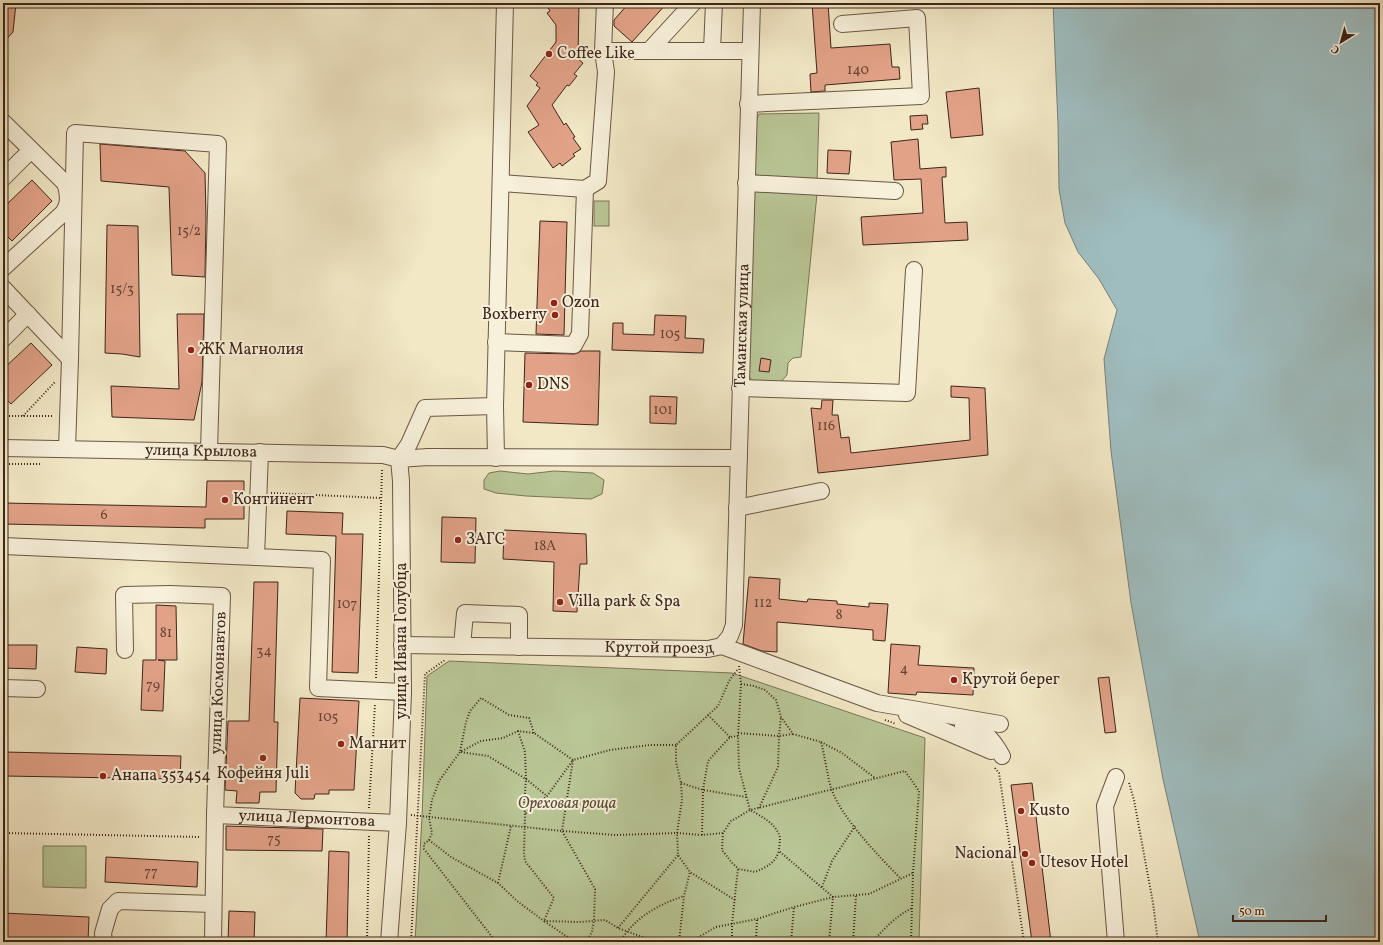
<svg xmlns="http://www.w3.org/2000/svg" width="1383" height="945" font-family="Vollkorn,serif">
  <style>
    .green { fill: #b9c696; stroke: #7c7658 }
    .water { fill: #9fbdbf; stroke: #78807d }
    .building { fill: #e2a288; stroke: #3e2519 }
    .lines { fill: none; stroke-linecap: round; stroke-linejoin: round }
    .minor-casing { stroke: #6b5644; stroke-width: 18 }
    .path { stroke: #3e2519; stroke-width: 2; stroke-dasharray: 1 2; stroke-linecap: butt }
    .minor { stroke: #f7f0da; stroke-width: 16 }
    .poi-dot { fill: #8f2418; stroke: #f7f0da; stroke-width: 1.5 }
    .labels { text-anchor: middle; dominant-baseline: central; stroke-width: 4; stroke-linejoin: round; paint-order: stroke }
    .number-label { font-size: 14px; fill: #674435 }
    .poi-label { font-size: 16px; fill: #3e2519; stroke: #f7f0da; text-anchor: start }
    .street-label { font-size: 16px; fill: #3e2519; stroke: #f7f0da }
    .park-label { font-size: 16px; font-style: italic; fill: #5d4d38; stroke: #f7f0da }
  </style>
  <rect width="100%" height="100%" fill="#f2e8c6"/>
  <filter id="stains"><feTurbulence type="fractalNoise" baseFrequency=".005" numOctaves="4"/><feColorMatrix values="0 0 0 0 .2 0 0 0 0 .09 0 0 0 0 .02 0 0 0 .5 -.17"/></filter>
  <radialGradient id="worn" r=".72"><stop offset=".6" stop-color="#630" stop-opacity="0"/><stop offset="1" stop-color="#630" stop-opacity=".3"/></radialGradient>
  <!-- green -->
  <g class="green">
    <polygon points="819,113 817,182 761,178 754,172 754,125 759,114"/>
    <polygon points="757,189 817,194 801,357 793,358 788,363 787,375 779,384 753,381 746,373 754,193"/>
    <rect x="594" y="201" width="15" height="25"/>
    <polygon points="500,471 528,474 554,471 593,473 604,480 602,494 591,499 526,496 496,493 484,489 484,480 489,473"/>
    <polygon points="449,661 732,673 925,738 919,942 415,942 422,817 427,676"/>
    <polygon points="43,846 86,846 86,888 43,887"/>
  </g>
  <!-- water -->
  <polygon class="water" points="1053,3 1380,3 1380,942 1200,942 1163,779 1131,603 1111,451 1104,359 1117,310 1099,279 1078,252 1065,223 1059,189 1058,125"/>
  <!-- building -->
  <g class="building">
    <polygon points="3,3 16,3 13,32 3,43"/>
    <polygon points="545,3 579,3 578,59 583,63 574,74 577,76 569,86 567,85 552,105 564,125 566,123 575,137 573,138 581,149 573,154 575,156 562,166 560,163 553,168 528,132 539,125 527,106 540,88 536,85 538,83 530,76 556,42 556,25 547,13 550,11"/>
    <polygon points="629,3 667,3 632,42 614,26 614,20"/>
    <polygon points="812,3 828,3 831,48 890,44 892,67 899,67 900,79 825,85 825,91 811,92 810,74 817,73"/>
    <polygon points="979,88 983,135 951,138 946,92"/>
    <polygon points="927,115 928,124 922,124 923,129 911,130 910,116"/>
    <polygon points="918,139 920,169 946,167 946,177 942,177 945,223 967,222 968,240 863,245 861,217 923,213 921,179 894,180 891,142"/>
    <polygon points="100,144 185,151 205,173 206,218 205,277 172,275 169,187 101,181"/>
    <polygon points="828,150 851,151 849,174 827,173"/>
    <polygon points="32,180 52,201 12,241 3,232 3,208"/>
    <polygon points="540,221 567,222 564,335 536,334"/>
    <polygon points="107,225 138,226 140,357 122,354 105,353"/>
    <polygon points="177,314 204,314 202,382 194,420 112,417 111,386 179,389"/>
    <polygon points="655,315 686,316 685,338 704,339 703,353 612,350 613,323 623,323 623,334 654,335"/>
    <polygon points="31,343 52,365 11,404 3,396 3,369"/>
    <polygon points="581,351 600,351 598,425 523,422 525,353 574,354 578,353"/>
    <polygon points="761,358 771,360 769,372 759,371"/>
    <polygon points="951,386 985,388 988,455 818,473 811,408 821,409 822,400 833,400 832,415 838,415 841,438 849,437 851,453 970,440 969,398 951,397"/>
    <polygon points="650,396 677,397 676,424 650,423"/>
    <polygon points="207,481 244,481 244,519 205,519 205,528 3,524 3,503 206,507"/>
    <polygon points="287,511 343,513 342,534 363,534 358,673 332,672 336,536 286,534"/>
    <polygon points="442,517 476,518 475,563 441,562"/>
    <polygon points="504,530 586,534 587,564 580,564 577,612 553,611 554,562 503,559"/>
    <polygon points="749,577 780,579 779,599 807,602 808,599 837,601 837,604 869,607 869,603 888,604 885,641 873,640 873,630 777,622 777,652 762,651 743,644"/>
    <polygon points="254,582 278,582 274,722 278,722 276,792 260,792 259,803 236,803 237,791 225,790 228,721 249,721"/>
    <polygon points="156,605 176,606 177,660 158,660 165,661 163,711 141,710 143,660 156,660"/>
    <polygon points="891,644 920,646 918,665 974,668 973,695 917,692 916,695 888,693"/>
    <polygon points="3,645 37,645 36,669 3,668"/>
    <polygon points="77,647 107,649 106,674 75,672"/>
    <polygon points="1109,677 1116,732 1105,733 1098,678"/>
    <polygon points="300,698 359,701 354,790 329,790 329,794 315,794 314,799 301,799 295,793"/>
    <polygon points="4,752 181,756 180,779 4,776"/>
    <polygon points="1032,783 1051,942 1032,942 1011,785"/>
    <polygon points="226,826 323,829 322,851 226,850"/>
    <polygon points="329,851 349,852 347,942 326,942"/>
    <polygon points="106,857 198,862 197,887 105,882"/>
    <polygon points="229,911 255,912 254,942 228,942"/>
    <polygon points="3,913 89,917 88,941 3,938"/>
  </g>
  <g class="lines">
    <defs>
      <g id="minor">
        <polyline points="605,3 603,51 750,51"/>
        <polyline points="712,50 714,3"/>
        <polyline points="649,51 693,3"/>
        <polyline points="748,104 921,96 917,18 842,24"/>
        <path d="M3,122L65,183C69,194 70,205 62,214L3,268"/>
        <polyline points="3,178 31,150"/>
        <polyline points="501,183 585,189 598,181 606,72 603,51"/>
        <polyline points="746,183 895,191"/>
        <polyline points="3,288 70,359 67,449"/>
        <polyline points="3,339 28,314"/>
        <polyline points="496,342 574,345 580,334 585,189"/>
        <polyline points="70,359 75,133 218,144 209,451"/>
        <polyline points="740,388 907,393 914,270"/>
        <polyline points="495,406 496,458"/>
        <path id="s1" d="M3,448L383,455L399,459L428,457L739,458"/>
        <polyline points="260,452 256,557 322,560 318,688 403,692"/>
        <polyline points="399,459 409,444 425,408 495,406 505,3"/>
        <polyline points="737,508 821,491"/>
        <polyline points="3,546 256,557"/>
        <path id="s2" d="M402,645L708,649L722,646L877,703L1000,724"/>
        <polyline points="462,646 465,613 519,615 519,647"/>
        <path id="s3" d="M722,646L730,636L734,625L752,3"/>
        <polyline points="125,650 124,595 170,594 222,596 215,815 213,942"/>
        <polyline points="3,688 37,689"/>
        <polyline points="907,715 991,751"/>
        <path d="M963,726C986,732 991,736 1002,756"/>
        <path id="s4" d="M215,815L398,823"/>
        <polyline points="104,942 103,933 110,909 118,901 213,904"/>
        <polyline points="389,942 398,823 403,692 401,481 399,459"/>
        <polyline points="1116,942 1105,806 1116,777"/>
      </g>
    </defs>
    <!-- minor casing -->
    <use href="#minor" class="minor-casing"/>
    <!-- path -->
    <g class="path">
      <polyline points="3,416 54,416"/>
      <polyline points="23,416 55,382"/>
      <polyline points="3,464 40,464"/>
      <polyline points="271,493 381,498"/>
      <path d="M739,666L741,684L738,736L739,768L750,810C761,816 777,824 780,838C780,842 779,847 779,851"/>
      <polyline points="376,678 382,469"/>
      <path d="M741,684L754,686L765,690L776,700L781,717L793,734L821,742C825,757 827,774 831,788C842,819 878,855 901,879"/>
      <polyline points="708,715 730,737"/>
      <polyline points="885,720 896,724"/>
      <polyline points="518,731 525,752 526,779 524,804 525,814 524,853 525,861 554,898 544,921 575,942"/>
      <polyline points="534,733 529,718 509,715 481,698 470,711 466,722 460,752 488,756 526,779 547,796"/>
      <polyline points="738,733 779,736 793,734"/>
      <polyline points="821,742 842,753 875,778"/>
      <polyline points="995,768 999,773 1024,942"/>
      <polyline points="681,783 703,790 746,797"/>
      <polyline points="1129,783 1134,800 1153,903 1158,942"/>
      <polyline points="369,808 375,704"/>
      <polyline points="759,808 778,767 779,736 781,717"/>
      <polyline points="411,815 562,831 616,835 677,833 702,835 723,833"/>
      <polyline points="3,833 201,837"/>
      <polyline points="702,835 703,790 708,761 730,737 738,736"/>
      <polyline points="429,840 451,857 498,883 517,901 544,921 579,922 605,920 618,928 656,942"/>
      <polyline points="498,883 511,826"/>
      <polyline points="822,887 832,861 855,826"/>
      <polyline points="735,900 690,872 678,855 677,833 682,800 681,783 676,762 676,745 718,706 729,681 738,669"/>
      <polyline points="618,928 678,855"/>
      <polyline points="367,942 369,836"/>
      <polyline points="411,942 425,674 445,660"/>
      <polyline points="496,942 424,849 424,844 429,840 432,833 429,818 432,800 439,781 460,752 481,741 503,738 518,731 534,733 573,760 547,796 525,814"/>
      <polyline points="586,942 592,932 594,920 595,889 562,831 573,760 610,750 650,745 676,745"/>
      <path d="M620,942C634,918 657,905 684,896"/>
      <polyline points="638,942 644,938"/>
      <polyline points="679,942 684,896 690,872"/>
      <polyline points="690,942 716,927 757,919 794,907 833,897 829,942"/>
      <polyline points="732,942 732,924 738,868"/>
      <polyline points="756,942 757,919"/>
      <polyline points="791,942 794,907"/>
      <polyline points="853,942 856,895"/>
      <path d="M872,942C884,929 896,916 912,908"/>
      <path d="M911,942L913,873L919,791L905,771L750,810L731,821L723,833L722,850L733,864L739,869L755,872C767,867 775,863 779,851L833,897L869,894L913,873"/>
    </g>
    <!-- minor -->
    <use href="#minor" class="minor"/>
  </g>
  <!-- markers -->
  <g class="poi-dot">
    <circle cx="549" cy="54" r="4"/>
    <circle cx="554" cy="303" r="4"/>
    <circle cx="555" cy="315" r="4"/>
    <circle cx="191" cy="350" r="4"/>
    <circle cx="529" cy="385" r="4"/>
    <circle cx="225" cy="500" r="4"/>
    <circle cx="458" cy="540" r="4"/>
    <circle cx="560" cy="602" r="4"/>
    <circle cx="954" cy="680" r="4"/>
    <circle cx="341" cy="744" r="4"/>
    <circle cx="263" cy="758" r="4"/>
    <circle cx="103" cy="776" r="4"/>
    <circle cx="1021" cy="811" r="4"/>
    <circle cx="1025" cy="854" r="4"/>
    <circle cx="1032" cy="863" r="4"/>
  </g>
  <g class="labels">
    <!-- number labels -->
    <g class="number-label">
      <text x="858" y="70">140</text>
      <text x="189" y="231">15/2</text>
      <text x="122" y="289">15/3</text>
      <text x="670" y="334">105</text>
      <text x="663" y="410">101</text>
      <text x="826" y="426">116</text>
      <text x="104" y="515">6</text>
      <text x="545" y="546">18А</text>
      <text x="763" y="603">112</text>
      <text x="347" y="604">107</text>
      <text x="839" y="615">8</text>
      <text x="166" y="633">81</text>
      <text x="264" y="651">34</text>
      <text x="904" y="669">4</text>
      <text x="153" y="685">79</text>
      <text x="328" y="717">105</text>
      <text x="274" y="839">75</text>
      <text x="151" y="872">77</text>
    </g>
    <!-- poi labels -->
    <g class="poi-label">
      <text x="557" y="54">Coffee Like</text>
      <text x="562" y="303">Ozon</text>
      <text x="547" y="315" text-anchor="end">Boxberry</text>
      <text x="199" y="350">ЖК Магнолия</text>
      <text x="537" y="385">DNS</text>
      <text x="233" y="500">Континент</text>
      <text x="466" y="540">ЗАГС</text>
      <text x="568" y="602">Villa park &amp; Spa</text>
      <text x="962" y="680">Крутой берег</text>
      <text x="349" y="744">Магнит</text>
      <text x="263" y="774" text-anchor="middle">Кофейня Juli</text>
      <text x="111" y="776">Анапа 353454</text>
      <text x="1029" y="811">Kusto</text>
      <text x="1017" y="854" text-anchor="end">Nacional</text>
      <text x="1040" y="863">Utesov Hotel</text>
    </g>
    <!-- street labels -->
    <g class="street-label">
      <text stroke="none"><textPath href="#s3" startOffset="324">Таманская улица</textPath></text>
      <text stroke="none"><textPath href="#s1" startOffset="198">улица Крылова</textPath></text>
      <text transform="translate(402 641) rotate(-90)">улица Ивана Голубца</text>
      <text stroke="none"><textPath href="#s2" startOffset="257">Крутой проезд</textPath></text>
      <text transform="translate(219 683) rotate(-88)">улица Космонавтов</text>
      <text stroke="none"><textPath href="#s4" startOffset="92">улица Лермонтова</textPath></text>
    </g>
    <!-- park labels -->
    <g class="park-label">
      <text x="567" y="804">Ореховая роща</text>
    </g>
  </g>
  <!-- margin -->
  <rect width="1383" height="945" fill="none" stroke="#f2e8c6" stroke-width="16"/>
  <rect x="4" y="4" width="1375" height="937" fill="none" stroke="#3e2519" stroke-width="2"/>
  <rect x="8" y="8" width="1367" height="929" fill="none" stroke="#3e2519"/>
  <!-- north arrow -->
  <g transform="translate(1341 42) rotate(217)" stroke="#f7f0da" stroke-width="3" paint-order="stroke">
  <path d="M0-3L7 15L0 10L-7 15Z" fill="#3e2519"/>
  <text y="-6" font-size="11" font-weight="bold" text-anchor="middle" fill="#3e2519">С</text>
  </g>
  <!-- scale -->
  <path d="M1233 915v6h93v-6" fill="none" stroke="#3e2519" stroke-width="2"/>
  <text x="1239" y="915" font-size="12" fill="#3e2519" stroke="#f7f0da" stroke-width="3" paint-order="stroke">50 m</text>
  <rect width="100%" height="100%" filter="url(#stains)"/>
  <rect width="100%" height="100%" fill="url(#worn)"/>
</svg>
